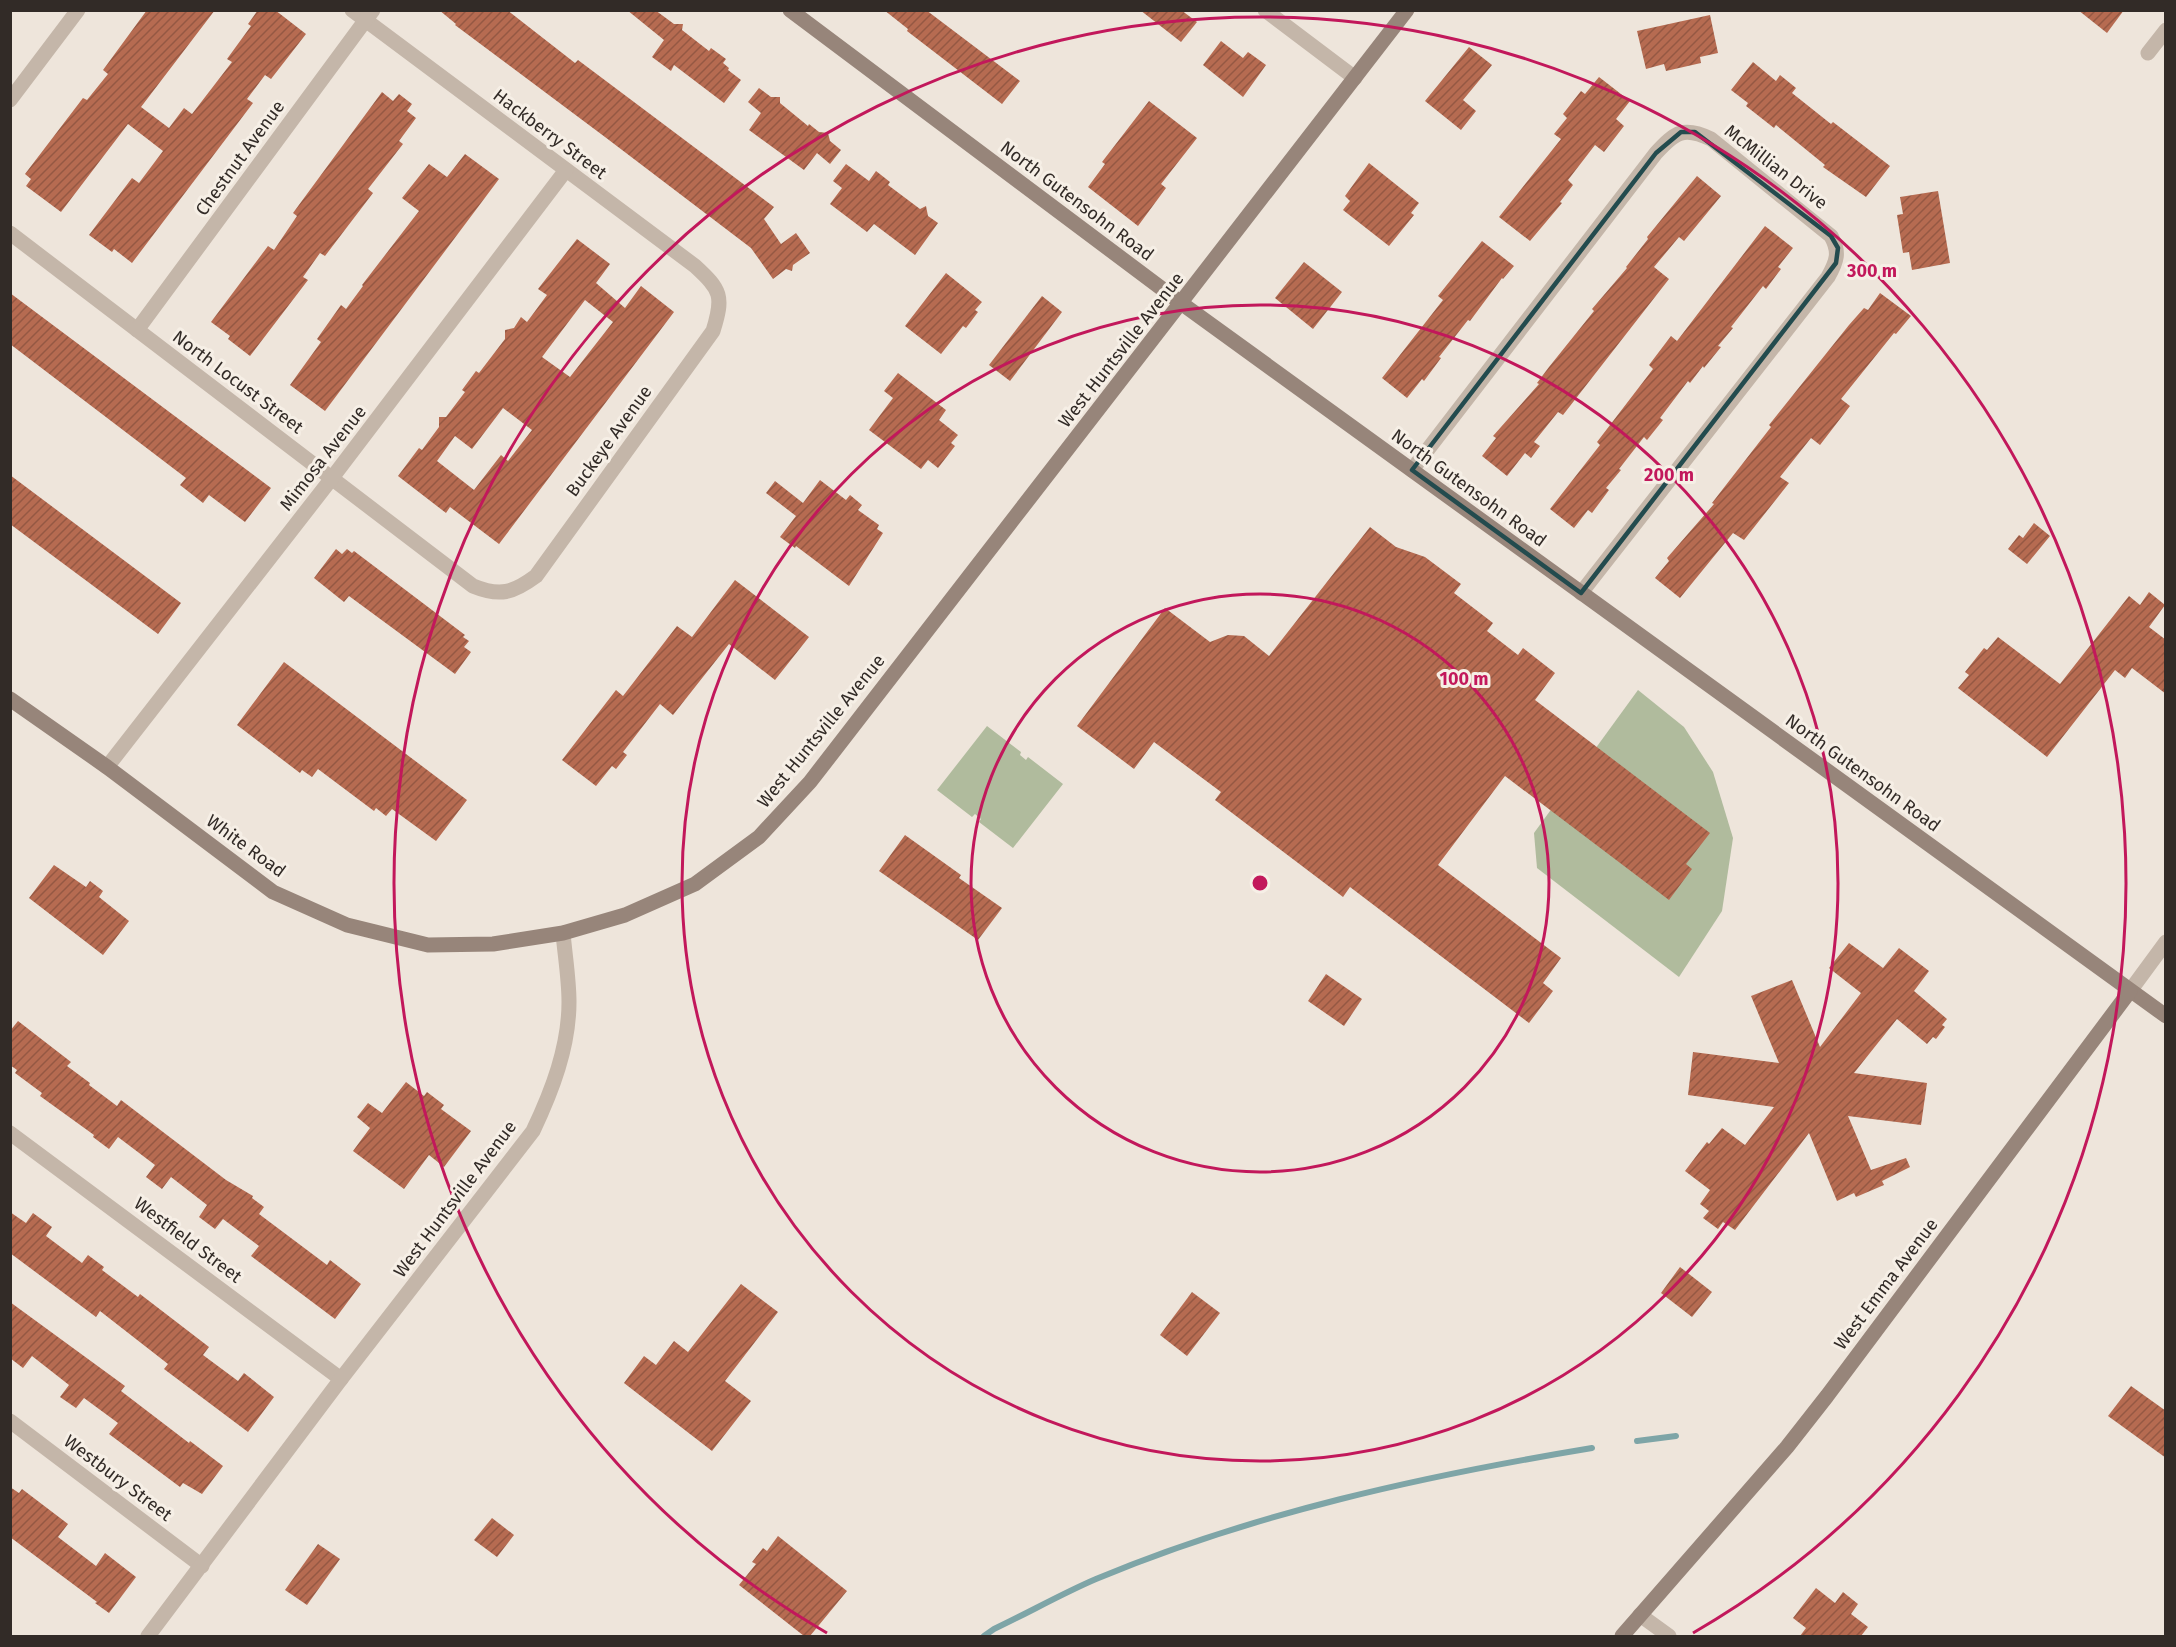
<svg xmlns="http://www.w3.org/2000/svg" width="2176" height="1647" font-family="'Fira Sans',sans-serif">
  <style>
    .garden { fill: #b0bb9d }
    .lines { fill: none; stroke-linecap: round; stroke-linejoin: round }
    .stream { stroke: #7ea5a7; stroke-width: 6 }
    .building { fill: url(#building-hatch); fill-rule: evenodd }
    .street { stroke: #c4b6a9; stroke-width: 15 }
    .secondary { stroke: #97857a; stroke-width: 15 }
    .marked { fill: none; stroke: #234b4e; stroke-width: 4.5; stroke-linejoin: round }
    .ring { fill: none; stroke: #c2185b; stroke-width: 3 }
    .labels { text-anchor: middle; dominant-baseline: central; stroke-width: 6; stroke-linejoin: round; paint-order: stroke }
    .street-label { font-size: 18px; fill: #322b27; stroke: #f6efe6 }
    .centre { fill: #c2185b; stroke: #f6efe6; stroke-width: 3 }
    .ring-label { font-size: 18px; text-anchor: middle; font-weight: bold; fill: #c2185b; stroke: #f6efe6; stroke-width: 6; stroke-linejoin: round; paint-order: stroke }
  </style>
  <defs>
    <pattern id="building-hatch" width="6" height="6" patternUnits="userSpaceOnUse" patternTransform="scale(1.5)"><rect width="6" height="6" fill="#b66b51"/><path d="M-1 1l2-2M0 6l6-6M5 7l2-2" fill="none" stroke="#955843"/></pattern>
  </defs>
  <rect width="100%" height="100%" fill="#eee5db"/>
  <!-- garden -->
  <g class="garden">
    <polygon points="1638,690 1684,727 1713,772 1733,838 1722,911 1679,977 1537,868 1534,833"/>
    <polygon points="987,726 1021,752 1020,755 1026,760 1028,757 1063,784 1013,848 979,822 981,819 975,814 972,817 937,790"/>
  </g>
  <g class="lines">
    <!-- stream -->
    <g class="stream">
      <polyline points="1637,1441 1676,1436"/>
      <path d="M984,1636L994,1629C1028,1613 1061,1594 1096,1579C1254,1513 1423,1476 1592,1448"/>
    </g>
  </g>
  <!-- building -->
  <g class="building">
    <polygon points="147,10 215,10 141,107 169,128 184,108 192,114 232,62 227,59 251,26 248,24 258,10 275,10 306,34 271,79 265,75 247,99 253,103 132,263 114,249 112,252 89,235 132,178 139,183 163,151 128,124 61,212 26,186 31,179 25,174 83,98 87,100 108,74 103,70"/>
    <polygon points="439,10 507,10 575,63 578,60 774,207 764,219 781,244 796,233 810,253 793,265 792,271 786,269 773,279 751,248 605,137 455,25 456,24"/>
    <polygon points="627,10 655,10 674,24 683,24 682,30 709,51 711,48 726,59 723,63 729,68 728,70 741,80 724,103 674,65 671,71 652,57 664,40"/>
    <polygon points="884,10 926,10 1020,81 1002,104 907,31 908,29"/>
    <polygon points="1140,10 1181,10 1197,22 1181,42"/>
    <polygon points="2078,10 2124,10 2107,33"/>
    <polygon points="1710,15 1718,53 1700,57 1701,63 1666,71 1664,64 1646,69 1637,31"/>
    <polygon points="1221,41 1243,58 1248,52 1266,65 1243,97 1203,65"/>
    <polygon points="1469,47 1492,65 1463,100 1476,111 1461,130 1425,101"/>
    <polygon points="1753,62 1776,81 1780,75 1796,88 1792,93 1831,124 1833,122 1890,166 1866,197 1823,167 1825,165 1776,125 1774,128 1746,106 1748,103 1731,90"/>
    <polygon points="1599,77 1630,101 1616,119 1624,126 1604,152 1595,145 1568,180 1573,185 1560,202 1562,203 1530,241 1499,217 1561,139 1554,134 1567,118 1563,114 1581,91 1585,94"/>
    <polygon points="759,88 771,97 780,97 780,103 808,126 809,124 819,132 828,133 830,141 841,150 830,164 817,153 804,170 749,130 761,113 748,102"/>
    <polygon points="382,92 393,101 399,94 412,104 407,111 416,118 399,141 403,144 368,189 373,193 325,256 320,253 303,277 308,280 250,356 228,339 230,336 211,322 268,246 274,250 297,216 293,213"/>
    <polygon points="1149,101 1197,138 1161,184 1166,188 1138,226 1088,187 1105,164 1102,162"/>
    <polygon points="465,154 499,179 325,411 290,385 321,342 317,339 341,305 346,309 363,286 362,285 419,211 402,198 429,164 447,177"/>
    <polygon points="1369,163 1419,203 1411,213 1414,215 1389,246 1343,210 1350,201 1345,196"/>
    <polygon points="846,164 869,181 876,171 890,182 888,185 920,209 926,206 928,216 938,223 915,255 874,224 867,232 830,204 842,188 833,181"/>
    <polygon points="1697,176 1721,196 1684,241 1679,237 1654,267 1669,279 1563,415 1558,412 1534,442 1540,446 1531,458 1525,453 1507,476 1482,456 1496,438 1493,436 1539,384 1537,383 1549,367 1594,311 1592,309 1627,268 1626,267 1648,239 1647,237"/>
    <polygon points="1938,191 1950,263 1912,270 1909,252 1903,253 1897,215 1903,214 1900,197"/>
    <polygon points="1765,226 1793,248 1778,267 1781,269 1766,289 1763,286 1731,327 1733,328 1718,346 1721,347 1704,368 1703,366 1690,383 1688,381 1660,418 1663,420 1647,440 1644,437 1619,469 1621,470 1606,488 1609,490 1592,513 1588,510 1574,528 1550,509 1600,445 1597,442 1653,369 1649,365 1671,336 1677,341"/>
    <path d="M577,239L610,264L596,283L625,308L641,286L674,312L499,544L450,507L446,513L398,476L419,448L422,450L439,427V417H446L465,392L462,390L476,371L479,373L505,339V330L514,328L521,317L527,322L547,295L538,289ZM585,300L613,322L570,377L542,357ZM503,408L532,430L508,461L501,455L474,490L437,461L455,436L472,449Z"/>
    <polygon points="1482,241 1514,266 1503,279 1502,278 1470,321 1468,320 1439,357 1441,358 1424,381 1422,379 1407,398 1382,378 1443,300 1438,296"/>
    <polygon points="1304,262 1342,292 1313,329 1275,298"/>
    <polygon points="946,273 982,302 975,310 978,312 966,328 963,326 941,354 905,326"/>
    <polygon points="10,293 271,488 245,522 209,495 203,503 180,485 186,478 10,344"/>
    <polygon points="1880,293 1911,316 1896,334 1894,333 1841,399 1850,406 1820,445 1811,438 1780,477 1789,483 1744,540 1733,533 1680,598 1655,578 1669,561 1667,558 1714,504 1712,503 1771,427 1769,425 1849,325 1864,308 1868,310"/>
    <polygon points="1042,296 1062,312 1010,381 989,365"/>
    <polygon points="898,373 946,410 939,420 958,435 951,443 955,446 938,468 928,460 921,469 869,430 893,398 884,391"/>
    <polygon points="10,475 181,603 158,634 10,524"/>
    <polygon points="820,480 846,500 850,495 862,505 858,510 879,525 877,529 883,533 849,586 796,546 795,548 780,537 796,516 766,493 775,481 803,503"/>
    <polygon points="2034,523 2050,536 2027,564 2008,549 2019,535 2023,538"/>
    <polygon points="1370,527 1396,547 1425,557 1461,584 1454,593 1493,623 1487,631 1518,655 1523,648 1555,673 1535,700 1710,833 1686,864 1692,869 1669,900 1505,776 1438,865 1561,958 1543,983 1553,991 1529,1023 1350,887 1343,897 1215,800 1221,792 1154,742 1134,769 1077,726 1165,608 1210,642 1228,635 1244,636 1269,656"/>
    <polygon points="336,549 342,554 347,549 352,553 354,551 465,635 463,637 469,641 464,647 471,652 455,674 349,596 344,602 314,578"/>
    <polygon points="735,580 809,637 775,680 729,644 673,715 660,704 623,752 627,755 616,769 612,766 596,786 562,760 616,690 623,696 677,626 692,637"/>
    <polygon points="2149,592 2165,605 2149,627 2166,640 2166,694 2132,668 2125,678 2115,670 2047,757 1958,688 1969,675 1965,672 1984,648 1987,650 1998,637 2060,684 2129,596 2140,605"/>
    <polygon points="284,662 467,800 436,841 392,809 386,816 376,808 374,811 318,769 312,777 302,770 300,773 237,725"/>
    <polygon points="905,835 961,875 959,878 1002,908 978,940 879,871"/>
    <polygon points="54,865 86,887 90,881 103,891 99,897 129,921 103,955 29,898"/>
    <polygon points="1849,943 1883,968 1899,948 1929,971 1914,991 1947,1019 1942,1025 1945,1027 1936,1039 1933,1037 1927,1044 1897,1019 1854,1073 1927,1083 1921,1125 1848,1116 1871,1170 1906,1158 1910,1167 1882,1181 1884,1185 1856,1197 1854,1193 1837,1201 1809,1133 1735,1230 1723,1222 1718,1229 1703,1218 1709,1211 1700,1204 1710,1190 1685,1171 1707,1142 1709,1144 1722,1128 1745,1145 1774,1107 1688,1095 1693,1052 1779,1063 1751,996 1792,980 1820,1047 1861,993 1829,968"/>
    <polygon points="1326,974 1362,999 1344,1026 1308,1001"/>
    <polygon points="18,1021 71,1062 67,1066 90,1083 89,1085 117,1106 121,1100 226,1180 253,1196 252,1198 264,1207 259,1214 327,1265 330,1260 361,1284 335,1319 251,1256 259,1246 223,1219 215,1229 199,1217 207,1205 171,1177 162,1189 146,1177 155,1165 118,1137 109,1149 93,1137 94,1135 40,1096 42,1093 15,1073 17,1070 10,1065 10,1031"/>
    <polygon points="406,1082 424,1096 427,1092 444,1105 441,1109 471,1131 444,1167 429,1155 404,1189 353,1151 370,1128 357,1117 368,1103 382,1113"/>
    <polygon points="10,1212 26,1223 33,1213 52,1227 46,1236 82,1263 88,1255 104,1267 102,1270 138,1297 140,1294 209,1347 203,1355 238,1381 244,1373 274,1397 248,1432 164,1369 168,1364 100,1311 96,1317 10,1253"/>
    <polygon points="1680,1267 1712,1292 1692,1317 1661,1293"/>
    <polygon points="741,1284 778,1312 725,1381 751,1401 712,1451 624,1383 644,1356 656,1365 674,1341 688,1352"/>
    <polygon points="1192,1292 1220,1313 1187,1356 1160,1335"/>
    <polygon points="10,1302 125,1386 121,1391 189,1443 190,1441 223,1466 202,1494 183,1483 180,1487 109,1434 118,1423 84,1398 76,1408 60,1397 69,1385 32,1356 23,1368 10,1358"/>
    <polygon points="2131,1386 2166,1411 2166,1458 2108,1416"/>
    <polygon points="10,1487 19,1493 22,1489 68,1524 58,1537 96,1566 105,1553 136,1577 109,1613 95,1603 97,1602 10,1537"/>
    <polygon points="492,1518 514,1535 497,1557 474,1540"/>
    <polygon points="778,1536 847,1591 810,1636 804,1636 739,1585 756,1564 752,1562 763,1548 767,1551"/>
    <polygon points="318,1544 340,1559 307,1605 285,1590"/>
    <polygon points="1816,1588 1835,1603 1843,1592 1858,1604 1851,1614 1868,1627 1861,1636 1800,1636 1806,1628 1793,1618"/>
  </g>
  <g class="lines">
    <!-- street -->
    <g class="street">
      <polyline points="1265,10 1355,78"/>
      <polyline points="2148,53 2166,30"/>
      <polyline points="10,100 78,10"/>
      <path d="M10,233L473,586C500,597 513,593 536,576L713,331C724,296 721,290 695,266L352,10"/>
      <polyline points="137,330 373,10"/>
      <path d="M1412,470L1656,153C1675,132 1684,126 1711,139L1831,236C1840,252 1837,261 1828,277L1581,593"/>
      <polyline points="107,767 332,478 566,170"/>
      <polyline points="2130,991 2166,942"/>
      <polyline points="10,1133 341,1379"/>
      <polyline points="10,1421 202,1566"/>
      <polyline points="1640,1615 1669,1636"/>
      <path d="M148,1636L341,1379L533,1131C552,1091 569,1047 569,1002C569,979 565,956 563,933"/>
    </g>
    <!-- secondary -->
    <g class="secondary">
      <polyline points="790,10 1181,303 2166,1016"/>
      <polyline points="10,699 107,767 273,892 347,925 428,945 493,944 563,933 625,915 695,884 759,837 810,782 1407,10"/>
      <polyline points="1622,1636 1787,1447 1827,1396 2130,991"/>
    </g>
  </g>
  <!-- marked area -->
  <path class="marked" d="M1681,132H1695L1831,236L1838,248L1836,263L1581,593L1412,470L1656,153Z"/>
  <!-- distance rings -->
  <g class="ring">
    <circle cx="1260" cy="883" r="289"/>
    <circle cx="1260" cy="883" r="578"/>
    <path d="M827 1633A866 866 0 1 1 1693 1633"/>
  </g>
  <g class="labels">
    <!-- street labels -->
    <g class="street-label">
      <text transform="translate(550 134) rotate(37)">Hackberry Street</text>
      <text transform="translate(240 158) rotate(-54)">Chestnut Avenue</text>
      <text transform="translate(1776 167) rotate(38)">McMillian Drive</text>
      <text transform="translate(1077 201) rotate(37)">North Gutensohn Road</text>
      <text transform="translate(1121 350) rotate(-52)">West Huntsville Avenue</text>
      <text transform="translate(238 382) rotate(37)">North Locust Street</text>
      <text transform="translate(609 441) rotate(-54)">Buckeye Avenue</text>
      <text transform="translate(323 458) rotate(-52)">Mimosa Avenue</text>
      <text transform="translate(1469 488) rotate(36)">North Gutensohn Road</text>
      <text transform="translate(821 731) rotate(-51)">West Huntsville Avenue</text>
      <text transform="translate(1863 773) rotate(36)">North Gutensohn Road</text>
      <text transform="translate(246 846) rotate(36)">White Road</text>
      <text transform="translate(455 1199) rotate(-53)">West Huntsville Avenue</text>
      <text transform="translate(188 1240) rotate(37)">Westfield Street</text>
      <text transform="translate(1886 1284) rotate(-53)">West Emma Avenue</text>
      <text transform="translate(118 1478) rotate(37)">Westbury Street</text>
    </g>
  </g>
  <circle cx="1260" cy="883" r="9" class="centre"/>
  <g class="ring-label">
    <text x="1872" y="277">300 m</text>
    <text x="1669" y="481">200 m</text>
    <text x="1464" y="685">100 m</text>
  </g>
  <!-- border -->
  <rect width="2176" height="1647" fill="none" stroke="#322b27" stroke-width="24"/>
</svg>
